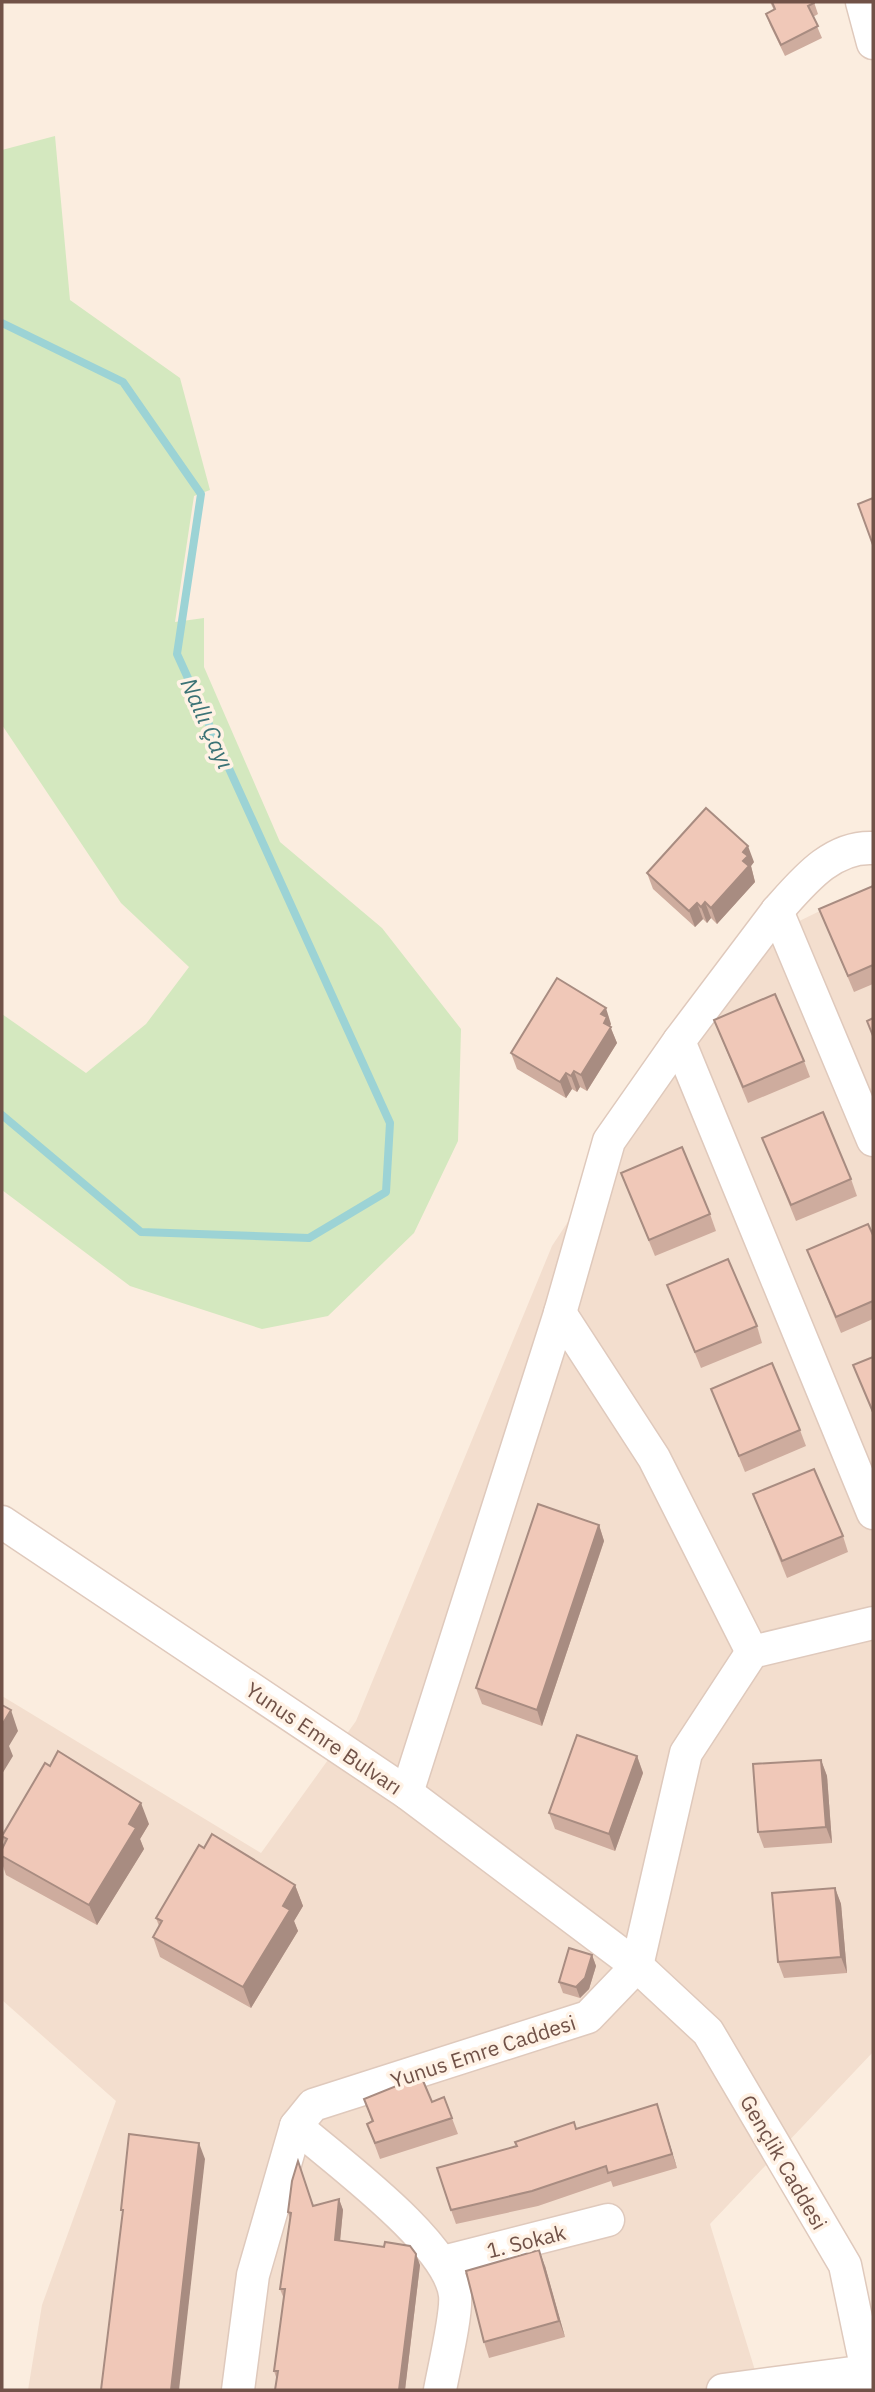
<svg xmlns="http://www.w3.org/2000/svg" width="875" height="2392" font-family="'IBM Plex Sans',sans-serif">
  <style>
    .residential { fill: #f3dece }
    .green { fill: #d4e8bf }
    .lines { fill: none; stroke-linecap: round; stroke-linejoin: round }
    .stream { stroke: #9cd3d5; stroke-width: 8 }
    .minor-casing { stroke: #dfc9bc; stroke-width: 35 }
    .minor { stroke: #fff; stroke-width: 32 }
    .wall { fill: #ceac9e }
    .shaded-wall { fill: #a88c81 }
    .building { fill: #f0c8b8; stroke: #a88c81; stroke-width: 2 }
    .labels { text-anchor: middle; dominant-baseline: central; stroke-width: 7; stroke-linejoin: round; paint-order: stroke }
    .street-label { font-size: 21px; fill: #715248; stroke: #fff2e5 }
    .water-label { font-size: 23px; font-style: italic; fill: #3c7376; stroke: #fff2e5 }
  </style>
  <rect width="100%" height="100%" fill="#fbeddf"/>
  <!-- residential -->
  <polygon class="residential" points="873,885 873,2052 710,2224 761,2390 28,2390 42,2305 116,2101 2,2000 2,1696 261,1853 356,1721 552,1246 750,945"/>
  <!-- green -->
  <polygon class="green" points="55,136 70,300 180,378 210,490 194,496 175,622 204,618 204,667 280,842 382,928 461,1029 458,1141 414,1233 328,1316 262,1329 130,1286 2,1190 2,1014 86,1073 146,1024 189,967 121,903 2,725 2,150"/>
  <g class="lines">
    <!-- stream -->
    <polyline class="stream" points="2,323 123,382 201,494 177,654 390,1123 386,1192 309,1238 141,1232 2,1115"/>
    <defs>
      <g id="minor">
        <polyline points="862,2 873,43"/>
        <path d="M777,911C803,882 831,846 873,848"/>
        <polyline points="679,1041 873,1513"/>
        <polyline points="560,1313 654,1458 752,1652"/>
        <polyline points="2,1522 407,1793 637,1966 708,2032 845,2265 867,2371 864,2390"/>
        <polyline points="407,1793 560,1313 609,1141 679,1041 777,911 873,1140"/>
        <path d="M296,2126C336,2161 449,2243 455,2295C457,2314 444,2368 440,2390"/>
        <polyline points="443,2262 608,2220"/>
        <polyline points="238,2390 253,2275 296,2126 313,2105 588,2017 637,1966 686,1753 752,1652 873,1623"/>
        <polyline points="723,2390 867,2371"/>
      </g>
    </defs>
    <!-- minor casing -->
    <use href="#minor" class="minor-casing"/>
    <!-- minor -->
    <use href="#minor" class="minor"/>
  </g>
  <!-- wall -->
  <g class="wall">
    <polygon points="770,2 814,2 818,14 813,17 822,38 785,56 770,25 766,14 774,10"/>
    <polygon points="754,862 751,866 755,882 717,924 711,918 707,923 703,919 695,927 653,889 647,873"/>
    <polygon points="873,886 873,984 854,992 819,909"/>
    <polygon points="714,1020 804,1061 810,1077 748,1103"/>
    <polygon points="611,1024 610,1026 617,1043 587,1091 580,1087 577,1092 572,1089 566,1098 517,1069 511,1053"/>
    <polygon points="762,1138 851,1179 857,1196 796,1221"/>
    <polygon points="621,1173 710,1214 716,1231 655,1256"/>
    <polygon points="873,1235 873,1319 841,1333 807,1250"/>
    <polygon points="667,1285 757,1326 762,1343 701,1368"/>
    <polygon points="711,1389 800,1430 806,1446 745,1472"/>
    <polygon points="753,1494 843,1536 848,1552 787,1578"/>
    <polygon points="599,1525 604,1541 542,1726 482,1704 476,1688"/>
    <polygon points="637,1756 643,1773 615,1851 555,1829 549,1813"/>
    <polygon points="821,1760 827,1776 832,1843 764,1848 758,1832"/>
    <polygon points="149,1824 140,1839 144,1849 97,1925 6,1875 2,1863 2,1849 5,1844 2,1836"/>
    <polygon points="204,1848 295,1885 303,1906 294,1921 298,1931 251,2008 160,1957 153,1937 159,1926 156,1918"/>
    <polygon points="835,1888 841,1904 847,1973 784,1978 778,1962"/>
    <polygon points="592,1955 596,1966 589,1989 580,1998 563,1993 559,1982"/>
    <polygon points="444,2097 458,2134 380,2159 367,2124 372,2122 364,2099 432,2102"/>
    <polygon points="657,2104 677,2168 613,2187 611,2181 538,2206 456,2224 451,2210 576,2129"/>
    <polygon points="339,2199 343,2210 340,2241 420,2265 405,2390 275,2390 277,2380 274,2371 284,2299 280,2289 290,2219 288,2212"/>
    <polygon points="545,2266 565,2337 489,2358 484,2342"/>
  </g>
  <!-- shaded-wall -->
  <g class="shaded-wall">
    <polygon points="748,846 754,862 751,866 755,882 717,924 711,908 743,861 743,852"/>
    <polygon points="705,902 711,918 707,923 701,907"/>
    <polygon points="697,903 703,919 695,927 689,911"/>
    <polygon points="606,1008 611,1024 610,1026 617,1043 587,1091 581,1075 601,1014"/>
    <polygon points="574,1071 580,1087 577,1092 571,1076"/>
    <polygon points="566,1073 572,1089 566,1098 560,1082"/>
    <polygon points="599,1525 604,1541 542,1726 537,1710"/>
    <polygon points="11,1710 18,1731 9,1746 13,1756 2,1774 2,1725"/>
    <polygon points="637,1756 643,1773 615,1851 609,1834"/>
    <polygon points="821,1760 827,1776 832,1843 826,1827"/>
    <polygon points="141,1803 149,1824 140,1839 144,1849 97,1925 89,1905 129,1824"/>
    <polygon points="295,1885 303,1906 294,1921 298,1931 251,2008 243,1987 283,1906"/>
    <polygon points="835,1888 841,1904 847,1973 841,1957"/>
    <polygon points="592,1955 596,1966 589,1989 580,1998 576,1987"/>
    <polygon points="657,2104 662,2119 677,2168 672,2154"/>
    <polygon points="199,2143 205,2159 179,2390 171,2390"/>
    <polygon points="339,2199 343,2210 339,2251 335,2240"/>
    <polygon points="539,2250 545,2266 565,2337 559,2321"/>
    <polygon points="416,2254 420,2265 405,2390 399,2390"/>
  </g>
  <!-- building -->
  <g class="building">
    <polygon points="772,2 814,2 814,3 808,6 818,26 781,45 766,14 775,9"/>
    <polygon points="873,498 873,545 858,504"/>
    <polygon points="706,808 748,846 743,852 748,856 743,861 749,866 711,908 705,902 701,907 697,903 689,911 647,873"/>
    <polygon points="873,886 873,965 848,976 819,909"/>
    <polygon points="557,978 606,1008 601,1014 607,1017 604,1023 611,1027 581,1075 574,1071 571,1076 566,1073 560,1082 511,1053"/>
    <polygon points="775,994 804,1061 743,1087 714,1020"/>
    <polygon points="873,1018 873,1036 867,1021"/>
    <polygon points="823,1112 851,1179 791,1205 762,1138"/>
    <polygon points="682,1147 710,1214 649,1240 621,1173"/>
    <polygon points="868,1224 873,1235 873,1301 836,1317 807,1250"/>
    <polygon points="728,1259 757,1326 695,1352 667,1285"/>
    <polygon points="873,1357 873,1412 853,1365"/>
    <polygon points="772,1363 800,1430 739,1456 711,1389"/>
    <polygon points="814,1469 843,1536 782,1561 753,1494"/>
    <polygon points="538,1504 599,1525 537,1710 476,1688"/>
    <polygon points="2,1705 11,1710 2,1725"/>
    <polygon points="577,1735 637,1756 609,1834 549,1813"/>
    <polygon points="58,1751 141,1803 129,1824 136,1828 89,1905 2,1856 2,1849 7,1839 2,1836 45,1763 50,1766"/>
    <polygon points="821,1760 826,1827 758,1832 753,1764"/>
    <polygon points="212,1834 295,1885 283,1906 290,1910 243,1987 153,1937 162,1921 156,1918 199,1845 204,1848"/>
    <polygon points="835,1888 841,1957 778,1962 772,1893"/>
    <polygon points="569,1948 592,1955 585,1978 576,1987 559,1982"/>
    <polygon points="421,2076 432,2102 444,2097 452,2118 375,2143 367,2124 373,2121 364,2099"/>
    <polygon points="657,2104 672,2154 608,2173 606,2166 532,2191 451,2210 437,2168 517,2146 515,2142 574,2122 576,2129"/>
    <polygon points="129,2134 199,2143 171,2390 101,2390 123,2210 121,2210"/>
    <polygon points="298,2161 313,2206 339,2199 335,2240 384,2247 385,2242 410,2246 416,2254 399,2390 275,2390 278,2371 274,2371 285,2289 280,2289 291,2213 288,2212 292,2181"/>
    <polygon points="539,2250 559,2321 484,2342 466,2271"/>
  </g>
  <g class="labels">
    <!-- street labels -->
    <g class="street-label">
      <text transform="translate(324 1738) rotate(34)">Yunus Emre Bulvarı</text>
      <text transform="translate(483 2051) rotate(-18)">Yunus Emre Caddesi</text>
      <text transform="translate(784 2162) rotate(60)">Gençlik Caddesi</text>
      <text transform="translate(526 2241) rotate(-14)">1. Sokak</text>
    </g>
    <!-- water labels -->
    <g class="water-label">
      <text transform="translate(208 723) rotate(66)">Nallı Çayı</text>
    </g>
  </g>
  <!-- border -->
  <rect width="875" height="2392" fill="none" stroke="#715248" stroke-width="7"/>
</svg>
